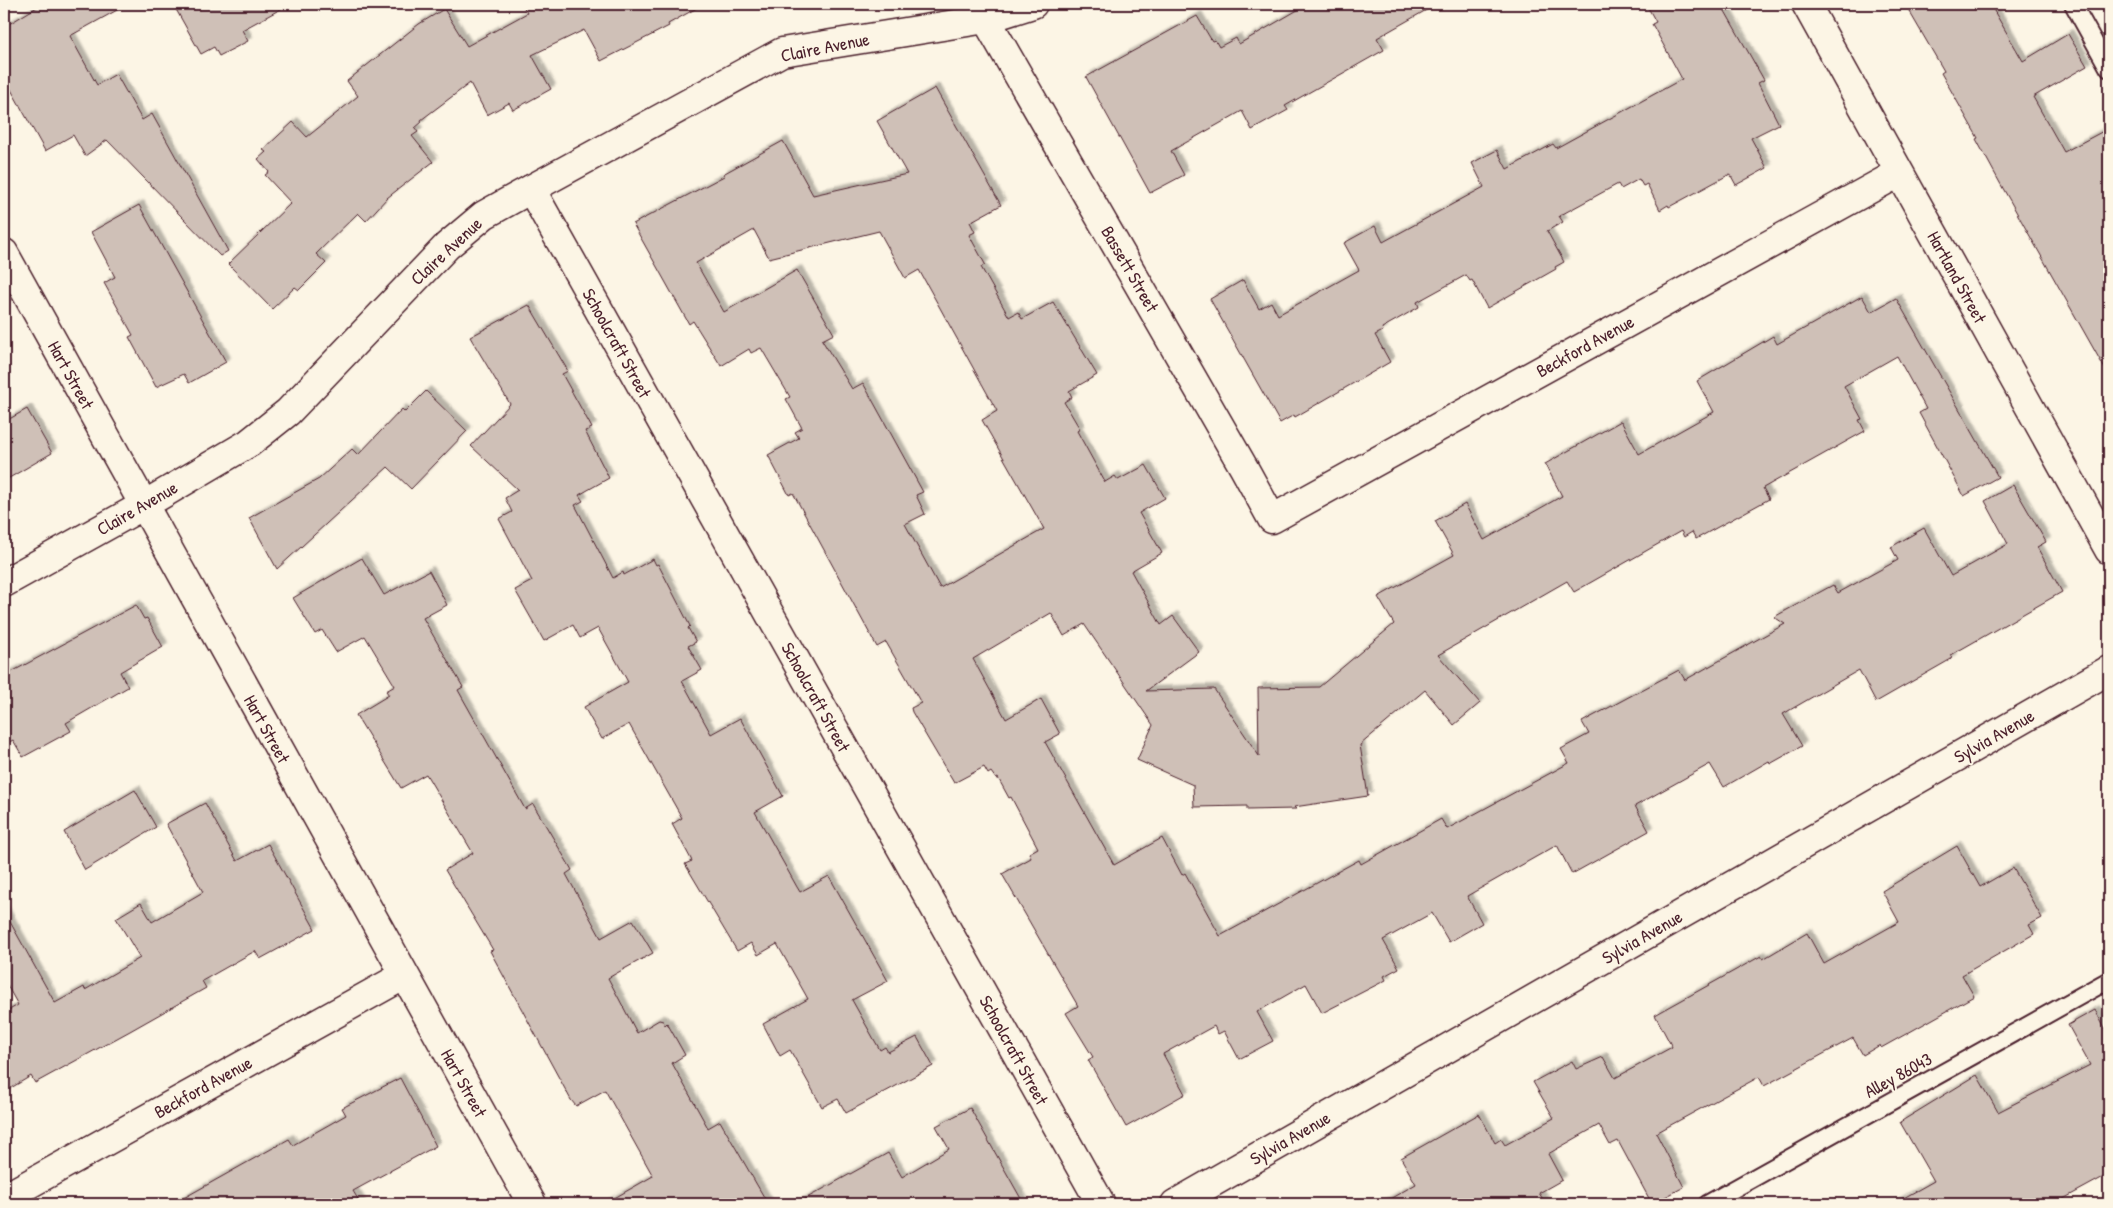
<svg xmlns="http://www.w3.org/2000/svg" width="2113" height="1208" font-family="'Patrick Hand',sans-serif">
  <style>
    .building { fill: #cfc0b7; stroke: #4a1f2b; fill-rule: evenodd; filter: url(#shadow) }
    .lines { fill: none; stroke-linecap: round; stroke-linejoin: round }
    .lane-casing { stroke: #4a1f2b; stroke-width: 20 }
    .street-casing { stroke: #4a1f2b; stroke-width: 31 }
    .secondary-casing { stroke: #4a1f2b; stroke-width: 31 }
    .lane { stroke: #fcf5e5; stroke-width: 16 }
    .street { stroke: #fcf5e5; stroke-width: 28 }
    .secondary { stroke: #fcf5e5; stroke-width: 28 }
    .labels { text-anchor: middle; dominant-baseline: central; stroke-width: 4; stroke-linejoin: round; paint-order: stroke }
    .street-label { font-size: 18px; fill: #4a1f2b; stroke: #fcf5e5 }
  </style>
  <defs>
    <filter id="shadow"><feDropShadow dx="4.5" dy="-4.5" stdDeviation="1" flood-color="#0004"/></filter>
  </defs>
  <rect width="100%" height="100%" fill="#fcf5e5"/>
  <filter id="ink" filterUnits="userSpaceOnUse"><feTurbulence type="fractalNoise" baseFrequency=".02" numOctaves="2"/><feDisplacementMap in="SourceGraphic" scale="10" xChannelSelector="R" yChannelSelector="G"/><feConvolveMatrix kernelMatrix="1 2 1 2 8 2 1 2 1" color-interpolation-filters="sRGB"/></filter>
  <g filter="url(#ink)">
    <!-- building -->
    <g class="building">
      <polygon points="42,4 128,4 70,36 97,85 116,74 142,120 152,114 228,251 220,256 107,140 85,156 73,135 45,151 4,77 4,27"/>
      <polygon points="173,4 290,4 242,30 248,41 219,56 214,47 201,54"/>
      <polygon points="522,4 704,4 668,24 669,26 601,61 584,30 532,55 551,89 513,110 509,103 487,115 470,83 421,120 422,122 415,128 418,132 412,136 433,162 387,198 366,221 358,213 316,254 326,263 299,290 295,287 272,309 228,264 291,203 265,175 269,172 258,159 266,152 263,150 293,122 307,137 358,96 347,81 419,24 444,9 467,46 527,13"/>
      <polygon points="1308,4 1437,4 1377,38 1384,50 1285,106 1288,110 1252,130 1242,111 1171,151 1184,175 1150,193 1086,77 1197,16 1212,41 1215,40 1219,47 1236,38 1239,44"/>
      <polygon points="1646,4 1721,4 1764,80 1758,83 1779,124 1751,138 1767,168 1736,185 1730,174 1669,207 1668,205 1660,210 1647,184 1643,186 1639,179 1621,189 1618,184 1559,216 1563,222 1547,231 1564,262 1555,267 1556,269 1487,308 1472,280 1470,281 1466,275 1417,302 1419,307 1382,328 1383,331 1375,335 1390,362 1295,417 1294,415 1280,423 1210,299 1243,280 1259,309 1271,302 1278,315 1359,270 1344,243 1375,226 1383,242 1484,187 1472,163 1497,150 1507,169 1553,144 1556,148 1682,79 1652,24 1656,22"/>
      <polygon points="1905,4 1990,4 2023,61 2068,34 2087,66 2033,97 2064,152 2109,128 2109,376 2000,183 1976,139 1978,138 1941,73 1944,71"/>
      <path d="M935,88L1001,205L970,222L975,232L969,235L985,264L981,267L1009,317L1018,312L1022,319L1053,302L1097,375L1069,391L1072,397L1064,402L1080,429L1077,431L1105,482L1115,476L1118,480L1146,465L1165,498L1139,513L1162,553L1131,571L1161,625L1173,616L1199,652L1146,691L1214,689L1259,756L1258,688L1319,687L1394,624L1378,597L1454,555L1435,521L1465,504L1484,540L1562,496L1545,464L1621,421L1639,454L1714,412L1697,381L1773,336L1777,344L1862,296L1871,312L1896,298L1998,477L1964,496L1919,413L1926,409L1897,356L1844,386L1862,419L1859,420L1865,431L1763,488L1769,499L1696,539L1692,532L1684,537L1681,531L1574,592L1567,581L1438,655L1480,703L1454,725L1425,690L1360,745L1368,796L1294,807L1296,809L1247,810V806L1194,807L1193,785L1137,760L1153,725L1084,624L1064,636L1051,613L973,659L1006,719L1041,699L1060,734L1045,742L1114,865L1162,838L1182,875L1185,873L1220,936L1359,860L1361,864L1441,819L1447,829L1569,763L1561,749L1589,734L1582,722L1679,670L1685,680L1785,624L1774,617L1833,585L1838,593L1898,560L1891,547L1924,528L1951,576L2008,544L1985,501L2013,485L2046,542L2037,547L2062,592L1951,655L1953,658L1876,702L1859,670L1783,714L1802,746L1770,764L1769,761L1724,787L1710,764L1635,806L1649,831L1572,874L1557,845L1467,896L1482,923L1449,942L1432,913L1383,940L1399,968L1384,976L1386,980L1322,1013L1306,984L1257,1012L1273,1041L1239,1059L1224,1031L1218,1034L1214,1026L1163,1054L1185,1094L1126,1127L1088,1060L1093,1057L1066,1013L1078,1006L1002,874L1031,858L1029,853L1038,848L1011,797L1009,798L998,778L996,779L991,772L988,774L984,767L954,783L912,712L911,708L921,703L886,642L877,647L793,493L789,495L768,455L799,438L795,432L802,428L786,399L790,397L761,348L751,353L749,349L721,366L693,321L689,324L633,224L724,176L723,174L783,141L813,195L907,174L877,121ZM754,230L769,258L879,231L905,278L919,270L997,411L982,420L1044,529L940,588L905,524L925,514L916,495L923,492L863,383L852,389L822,340L834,334L797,270L724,312L696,263Z"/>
      <polygon points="139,205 226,362 189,383 184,374 156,387 129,337 133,335 104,283 115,277 91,232"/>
      <polygon points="529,305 568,371 562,374 592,428 585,431 609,478 579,495 583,501 575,505 613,578 623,572 624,575 653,559 656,565 658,564 690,626 688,628 696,642 688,646 702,670 682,681 711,734 740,718 783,796 755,812 797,887 800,892 829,876 888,981 852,1000 880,1050 885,1047 888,1052 917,1037 933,1066 846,1113 838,1099 822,1107 790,1050 780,1056 763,1024 808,999 777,944 758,955 751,943 737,951 685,864 692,861 672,824 682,818 629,724 602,739 584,707 628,682 598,628 580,638 573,625 544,641 515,590 532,581 499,519 512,512 505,498 518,490 471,446 510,404 470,337"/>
      <polygon points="426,391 467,431 411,489 388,467 277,569 249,518 319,479 352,449 358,455 402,409 405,412"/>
      <polygon points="27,409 52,453 4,481 4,422"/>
      <polygon points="362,558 384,595 429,571 447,605 423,618 463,687 458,690 525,809 533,804 572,870 566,874 601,938 633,920 653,953 608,978 637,1033 659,1020 663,1021 665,1025 667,1023 685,1055 672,1063 708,1128 720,1121 768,1204 604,1204 653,1176 605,1090 576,1106 571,1100 490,951 493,950 445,870 473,853 426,774 401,788 356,715 389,695 386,691 395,686 365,636 336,652 322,630 315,634 293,598"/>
      <polygon points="136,605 144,619 147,618 163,647 120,672 128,687 66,723 71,731 23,757 13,740 4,745 4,676"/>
      <polygon points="135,790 156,827 85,870 64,832"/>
      <polygon points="205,803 237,861 268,844 315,929 260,959 255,951 202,981 206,988 130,1031 35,1083 31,1076 4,1092 4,1013 18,1005 4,980 4,911 55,1003 84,987 85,990 140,958 116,918 141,903 152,922 203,892 166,824"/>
      <polygon points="1957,846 1980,887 2013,868 2042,918 2029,925 2034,934 1962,975 1974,996 1881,1048 1880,1045 1863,1055 1853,1038 1764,1086 1759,1077 1656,1133 1684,1187 1652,1204 1618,1141 1610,1145 1599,1125 1548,1154 1562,1180 1539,1193 1546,1204 1381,1204 1416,1184 1401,1158 1479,1114 1495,1143 1501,1139 1505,1145 1554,1118 1533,1082 1572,1061 1576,1069 1603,1057 1615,1078 1672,1047 1655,1015 1761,956 1763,959 1807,933 1824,964 1899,922 1882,891"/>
      <polygon points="2095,1010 2109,1036 2109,1174 2054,1204 1893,1204 1934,1181 1900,1122 1977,1075 1998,1112 2090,1065 2068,1025"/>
      <polygon points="400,1078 436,1146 353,1191 361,1204 173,1204 289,1139 293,1145 346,1115 342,1108"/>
      <polygon points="970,1108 1024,1204 796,1204 888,1153 902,1177 949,1149 936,1126"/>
    </g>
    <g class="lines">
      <defs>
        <g id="lane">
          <polyline points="2073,4 2109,69"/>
          <polyline points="1707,1204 2109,980"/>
        </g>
        <g id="street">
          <polyline points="1806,4 2109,550"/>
          <polyline points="986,19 1244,468 1272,519 1899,173"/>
          <polyline points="531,189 1101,1204"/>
          <polyline points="4,583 144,505 249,443 288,412 447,246 484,215 531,189 782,52 986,19 1033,4"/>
          <polyline points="4,1198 403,976"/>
          <polyline points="1175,1204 2109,670"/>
        </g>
        <polyline id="secondary" points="4,253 532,1204"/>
      </defs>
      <!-- lane casing -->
      <use href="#lane" class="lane-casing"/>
      <!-- street casing -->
      <use href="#street" class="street-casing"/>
      <!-- secondary casing -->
      <use href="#secondary" class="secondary-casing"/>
      <!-- lane -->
      <use href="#lane" class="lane"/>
      <!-- street -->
      <use href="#street" class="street"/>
      <!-- secondary -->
      <use href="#secondary" class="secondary"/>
    </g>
  </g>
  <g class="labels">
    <!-- street labels -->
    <g class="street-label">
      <text transform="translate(825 47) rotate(-11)">Claire Avenue</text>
      <text transform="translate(446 251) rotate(-43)">Claire Avenue</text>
      <text transform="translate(1130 269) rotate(60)">Bassett Street</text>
      <text transform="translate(1957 277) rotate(61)">Hartland Street</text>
      <text transform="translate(617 343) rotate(61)">Schoolcraft Street</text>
      <text transform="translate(1585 346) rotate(-29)">Beckford Avenue</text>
      <text transform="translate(71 375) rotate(61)">Hart Street</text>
      <text transform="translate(137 508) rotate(-30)">Claire Avenue</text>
      <text transform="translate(816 697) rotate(61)">Schoolcraft Street</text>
      <text transform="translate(267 729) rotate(61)">Hart Street</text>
      <text transform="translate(1994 736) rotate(-30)">Sylvia Avenue</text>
      <text transform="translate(1642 937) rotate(-30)">Sylvia Avenue</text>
      <text transform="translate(1014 1050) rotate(61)">Schoolcraft Street</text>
      <text transform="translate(1898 1075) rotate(-29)">Alley 86043</text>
      <text transform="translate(464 1083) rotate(61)">Hart Street</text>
      <text transform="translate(203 1087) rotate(-29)">Beckford Avenue</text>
      <text transform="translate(1290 1138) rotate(-30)">Sylvia Avenue</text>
    </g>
  </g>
  <!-- margin -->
  <rect width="2113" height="1208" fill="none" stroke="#fcf5e5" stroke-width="20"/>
  <rect x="10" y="10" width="2093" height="1188" fill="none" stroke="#4a1f2b" stroke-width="2" filter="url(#ink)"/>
</svg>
